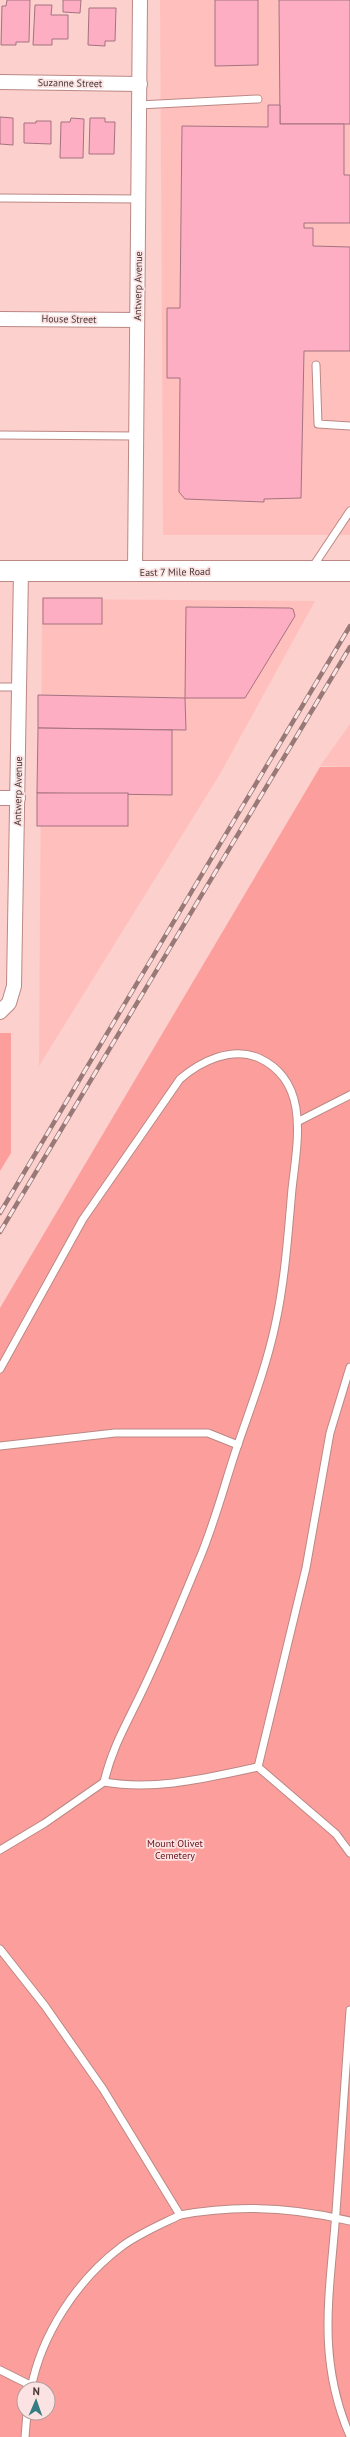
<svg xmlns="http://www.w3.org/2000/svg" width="350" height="2437" font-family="'PT Sans',sans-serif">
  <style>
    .built { fill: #ffc0bd }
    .green { fill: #fc9f9c; fill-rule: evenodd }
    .building { fill: #fdaec3; stroke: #a47380 }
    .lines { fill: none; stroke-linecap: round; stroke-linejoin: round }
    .lane-casing { stroke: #bb8885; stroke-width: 9 }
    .street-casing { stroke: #bb8885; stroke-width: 16 }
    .secondary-casing { stroke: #bb8885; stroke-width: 22 }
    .lane { stroke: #fff; stroke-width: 7 }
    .street { stroke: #fff; stroke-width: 14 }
    .secondary { stroke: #fff; stroke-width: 20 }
    .rail-casing { stroke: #987977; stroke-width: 4.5 }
    .rail { stroke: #fae3e2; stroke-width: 3; stroke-dasharray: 9; stroke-linecap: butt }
    .labels { text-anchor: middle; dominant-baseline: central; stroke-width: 3.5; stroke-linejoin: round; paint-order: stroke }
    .street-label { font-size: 10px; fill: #4a3534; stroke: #fae3e2 }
    .park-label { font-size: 10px; fill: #660d17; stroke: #fae3e2 }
  </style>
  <rect width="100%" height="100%" fill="#fcd0cd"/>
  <!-- built -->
  <g class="built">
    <polygon points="160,0 350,0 350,535 163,535"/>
    <polygon points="42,599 315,601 220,774 39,1066"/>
    <polygon points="350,724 350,767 320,766"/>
  </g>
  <!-- green -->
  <g class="green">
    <path d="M320,767H350V2437H0V1308ZM24,2389H48V2413H24Z"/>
    <polygon points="0,1033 11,1033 11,1153 0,1171"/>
  </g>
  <!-- building -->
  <g class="building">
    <polygon points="7,0 30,0 29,42 16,42 16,45 1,45 2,6 6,6"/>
    <polygon points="63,0 81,0 80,13 63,12"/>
    <polygon points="215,0 258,0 258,65 215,66"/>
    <polygon points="279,0 350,0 350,124 280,124"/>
    <polygon points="35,5 52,5 51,15 68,15 68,39 52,39 52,45 33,45"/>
    <polygon points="89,8 116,8 115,41 105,41 105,46 88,45"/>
    <polygon points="268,105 280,105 280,124 344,124 344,175 350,175 350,223 304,223 304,228 313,228 313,246 350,247 350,351 304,351 301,498 264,499 264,502 185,499 179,492 180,378 167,378 167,308 180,308 182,126 268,127"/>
    <polygon points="0,117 13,118 13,145 0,144"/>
    <polygon points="71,118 84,119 83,158 60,158 61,122 70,122"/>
    <polygon points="90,118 105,118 105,122 115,122 114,154 89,154"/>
    <polygon points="36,121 51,121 51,144 24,143 24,123 36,123"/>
    <rect x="43" y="598" width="59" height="26"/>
    <polygon points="186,607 290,608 293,609 295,616 245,698 185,698"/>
    <polygon points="38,695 185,698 186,730 38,728"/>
    <polygon points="38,728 172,730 172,795 37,793"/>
    <rect x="37" y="793" width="91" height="33"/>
  </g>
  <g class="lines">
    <defs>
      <g id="lane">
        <polyline points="139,105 258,99"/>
        <polyline points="0,198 139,199"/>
        <polyline points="316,365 318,424 350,426"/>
        <polyline points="0,435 136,436"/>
        <polyline points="312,568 350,511"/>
        <polyline points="0,687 19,687"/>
        <polyline points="299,1121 350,1095"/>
        <path d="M0,1369L83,1219L180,1079C201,1061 232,1046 259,1058C311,1082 297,1143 292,1189C288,1234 285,1281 275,1326C266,1368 250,1409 236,1450C224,1486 214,1525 199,1560C182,1601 165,1643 146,1683C130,1718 113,1744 104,1782"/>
        <polyline points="0,1446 115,1433 208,1433 238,1445"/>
        <polyline points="258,1767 306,1568 330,1433 350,1367"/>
        <path d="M0,1850L45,1823L104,1782C156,1791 206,1778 258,1767L336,1834L350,1853"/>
        <path d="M0,1949L45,2006L103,2089L180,2215C237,2204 293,2207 350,2221"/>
        <path d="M350,2010C345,2077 341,2145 336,2212C330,2293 316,2358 350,2436"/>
        <polyline points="0,2370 32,2386"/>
        <path d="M31,2389C41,2335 77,2280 121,2247C138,2234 160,2225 180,2215"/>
        <polyline points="25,2437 27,2413"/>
      </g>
      <g id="street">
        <polyline points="0,82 140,84"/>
        <polyline points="0,319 137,320"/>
        <polyline points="135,572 140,0"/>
        <polyline points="0,798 18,798"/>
        <polyline points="0,1012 9,1003 14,986 21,571"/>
      </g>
      <polyline id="secondary" points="0,571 350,571"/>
    </defs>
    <!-- lane casing -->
    <use href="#lane" class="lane-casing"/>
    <!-- street casing -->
    <use href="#street" class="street-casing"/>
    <!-- secondary casing -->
    <use href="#secondary" class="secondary-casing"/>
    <!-- lane -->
    <use href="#lane" class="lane"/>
    <!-- street -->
    <use href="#street" class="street"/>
    <!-- secondary -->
    <use href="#secondary" class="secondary"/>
    <defs>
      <g id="rail">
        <polyline points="0,1213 350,626"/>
        <polyline points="0,1232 350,647"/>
      </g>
    </defs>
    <!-- rail casing -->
    <use href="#rail" class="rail-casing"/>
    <!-- rail -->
    <use href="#rail" class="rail"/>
  </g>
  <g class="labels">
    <!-- street labels -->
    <g class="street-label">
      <text transform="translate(70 83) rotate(1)">Suzanne Street</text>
      <text transform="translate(138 286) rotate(-89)">Antwerp Avenue</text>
      <text transform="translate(69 319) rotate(1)">House Street</text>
      <text transform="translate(175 572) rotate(-1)">East 7 Mile Road</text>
      <text transform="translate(18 791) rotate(-89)">Antwerp Avenue</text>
    </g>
    <!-- park labels -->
    <g class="park-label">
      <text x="175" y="1843">Mount Olivet<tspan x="175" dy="12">Cemetery</tspan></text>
    </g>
  </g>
  <!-- north arrow -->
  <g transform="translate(36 2401) rotate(2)"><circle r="19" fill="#fae3e2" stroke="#b49d9c"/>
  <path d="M0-3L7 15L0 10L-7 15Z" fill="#357d83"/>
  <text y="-6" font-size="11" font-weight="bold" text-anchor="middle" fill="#4a3534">N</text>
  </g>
</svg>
